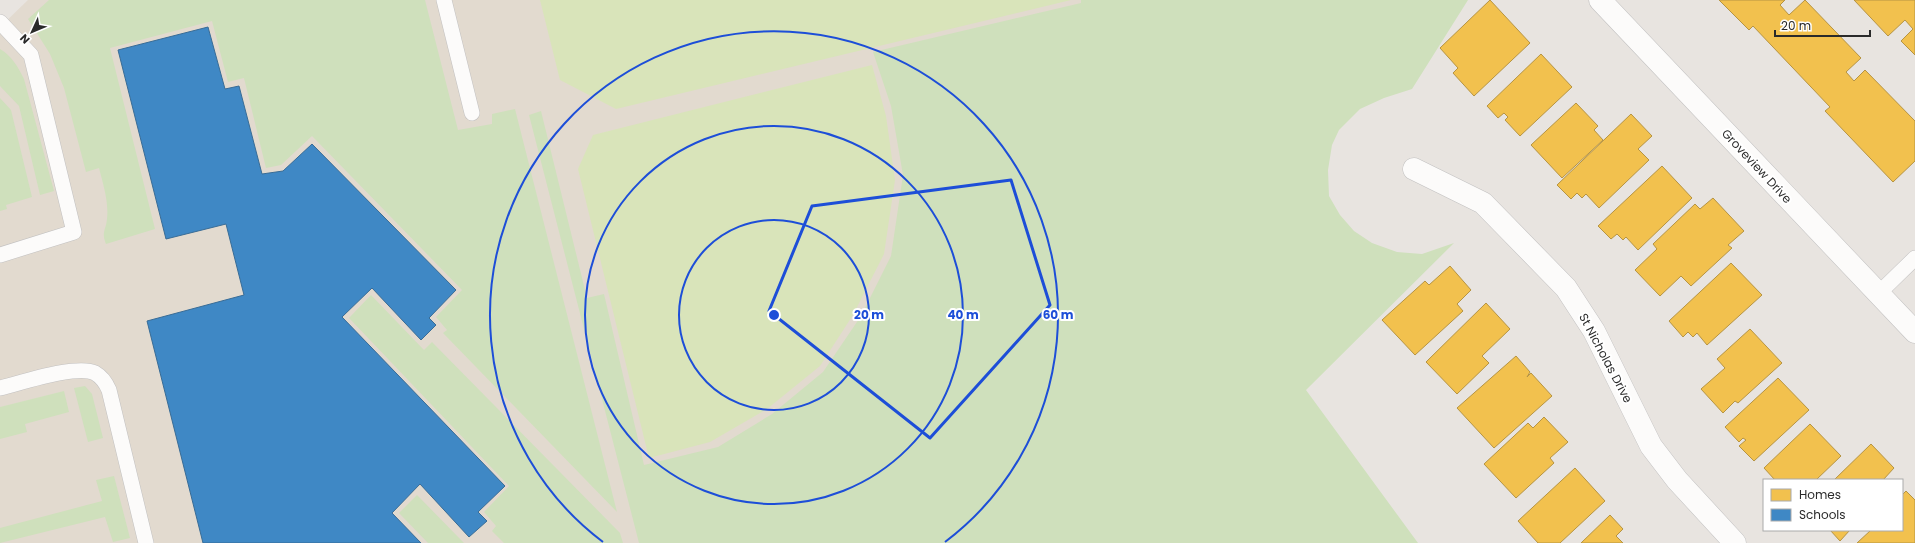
<svg xmlns="http://www.w3.org/2000/svg" width="1915" height="543" font-family="Poppins,sans-serif">
  <style>
    .education { fill: #e2dacf }
    .green { fill: #cfe0bc }
    .pitch { fill: #d9e4ba }
    .homes { fill: #f2c14e; stroke: #b69443 }
    .schools { fill: #3f88c5; stroke: #396c96 }
    .lines { fill: none; stroke-linecap: round; stroke-linejoin: round }
    .service-casing { stroke: #c2c1c1; stroke-width: 16 }
    .minor-casing { stroke: #c2c1c1; stroke-width: 23 }
    .service { stroke: #fcfbfa; stroke-width: 15 }
    .minor { stroke: #fcfbfa; stroke-width: 22 }
    .marked { fill: none; stroke: #1d4ed8; stroke-width: 3; stroke-linejoin: round }
    .ring { fill: none; stroke: #1d4ed8; stroke-width: 2 }
    .labels { text-anchor: middle; dominant-baseline: central; stroke-width: 4; stroke-linejoin: round; paint-order: stroke }
    .street-label { font-size: 12px; fill: #2a2a2a; stroke: #fff }
    .centre { fill: #1d4ed8; stroke: #fff; stroke-width: 2 }
    .ring-label { font-size: 12px; text-anchor: middle; font-weight: bold; fill: #1d4ed8; stroke: #fff; stroke-width: 4; stroke-linejoin: round; paint-order: stroke }
  </style>
  <rect width="100%" height="100%" fill="#e8e4e0"/>
  <!-- education -->
  <polygon class="education" points="28,0 1184,0 1092,543 0,543 0,27"/>
  <!-- green -->
  <g class="green">
    <path d="M49,0H425L458,130L492,124V114L515,109L617,512L443,333L447,330L436,317L462,290L312,136L281,165L266,168L244,78L228,82L212,21L110,48L155,229L106,244C101,232 106,230 107,219C109,202 103,184 99,168L86,172L64,88L50,54L28,19Z"/>
    <polygon points="1081,0 1468,0 1412,89 1384,98 1360,109 1339,130 1332,145 1328,170 1329,196 1340,215 1354,231 1372,243 1397,252 1422,254 1454,243 1306,390 1418,543 639,543 529,115 541,111 587,298 604,294 644,465 718,447 772,414 823,372 861,316 891,256 903,175 891,106 873,52 1081,3"/>
    <path d="M0,49C12,56 18,67 24,79L54,191L40,195L19,106L0,86Z"/>
    <polygon points="0,98 11,110 32,197 6,205 7,209 0,211"/>
    <polygon points="371,295 424,350 432,342 620,533 623,543 504,543 492,531 496,526 484,512 509,486 349,318"/>
    <polygon points="85,386 92,394 103,438 88,442 74,388"/>
    <polygon points="64,391 69,412 25,424 27,432 0,439 0,407"/>
    <polygon points="114,476 130,538 113,542 105,517 0,543 0,528 102,501 96,480"/>
    <polygon points="417,495 464,543 428,543 399,513"/>
  </g>
  <!-- pitch -->
  <g class="pitch">
    <polygon points="540,0 1071,0 616,109 560,80"/>
    <polygon points="872,65 886,116 895,180 884,254 853,315 820,366 767,409 710,442 649,458 578,169 593,135"/>
  </g>
  <!-- homes -->
  <g class="homes">
    <polygon points="1490,0 1530,43 1474,96 1453,73 1458,68 1440,48"/>
    <polygon points="1719,0 1785,0 1780,5 1789,15 1805,0 1861,58 1846,72 1854,81 1865,70 1915,121 1915,161 1893,182 1825,111 1830,107 1753,26 1749,30"/>
    <polygon points="1854,0 1915,0 1915,55 1901,41 1913,29 1905,20 1888,36"/>
    <polygon points="1541,54 1572,87 1520,136 1505,120 1508,117 1504,113 1498,118 1487,106"/>
    <polygon points="1576,103 1598,126 1594,130 1603,140 1562,178 1531,145"/>
    <polygon points="1631,114 1652,136 1638,149 1649,160 1599,208 1586,194 1582,198 1577,193 1571,199 1557,185"/>
    <polygon points="1662,166 1692,198 1638,250 1626,237 1623,240 1617,234 1611,239 1598,226"/>
    <polygon points="1713,198 1744,231 1728,245 1732,248 1691,286 1681,276 1660,296 1635,270 1657,249 1653,244 1695,204 1700,209"/>
    <polygon points="1731,263 1762,295 1707,345 1697,333 1693,337 1688,332 1683,337 1669,321"/>
    <polygon points="1450,266 1471,290 1457,304 1463,311 1415,355 1382,320 1425,281 1429,285"/>
    <polygon points="1486,303 1510,329 1482,356 1489,363 1457,394 1426,362"/>
    <polygon points="1750,329 1782,363 1738,403 1735,401 1723,413 1701,389 1725,368 1717,359"/>
    <polygon points="1516,356 1530,372 1527,377 1531,373 1552,396 1494,448 1457,408"/>
    <polygon points="1778,378 1809,410 1754,461 1739,446 1746,440 1743,438 1739,442 1725,427"/>
    <polygon points="1544,417 1568,442 1550,458 1554,463 1516,498 1484,464 1528,423 1533,428"/>
    <polygon points="1810,424 1841,456 1816,480 1775,480 1764,468"/>
    <polygon points="1871,444 1894,468 1883,480 1834,480"/>
    <polygon points="1575,468 1605,501 1560,543 1538,543 1518,521"/>
    <polygon points="1906,491 1915,500 1915,543 1857,543 1871,530 1902,530 1902,495"/>
    <polygon points="1610,515 1623,529 1616,536 1623,543 1581,543"/>
    <polygon points="1830,530 1850,530 1840,541"/>
  </g>
  <!-- schools -->
  <polygon class="schools" points="208,27 225,89 239,86 262,174 283,171 312,144 456,290 429,318 436,325 421,340 372,288 342,317 505,486 478,512 487,521 469,537 420,484 392,513 421,543 203,543 147,321 244,295 226,224 166,239 118,50"/>
  <g class="lines">
    <defs>
      <g id="service">
        <polyline points="444,0 472,113"/>
        <polyline points="0,22 31,55 74,232 0,255"/>
        <polyline points="1878,294 1915,258"/>
        <path d="M0,388C21,383 77,364 95,373C102,377 106,383 109,390L146,543"/>
      </g>
      <g id="minor">
        <polyline points="1600,0 1915,332"/>
        <polyline points="1414,169 1483,203 1566,288 1594,331 1651,446 1677,480 1735,543"/>
      </g>
    </defs>
    <!-- service casing -->
    <use href="#service" class="service-casing"/>
    <!-- minor casing -->
    <use href="#minor" class="minor-casing"/>
    <!-- service -->
    <use href="#service" class="service"/>
    <!-- minor -->
    <use href="#minor" class="minor"/>
  </g>
  <!-- marked area -->
  <path class="marked" d="M1011,180L1050,305L930,438L769,311L812,206Z"/>
  <!-- distance rings -->
  <g class="ring">
    <circle cx="774" cy="315" r="95"/>
    <circle cx="774" cy="315" r="189"/>
    <path d="M603 542A284 284 0 1 1 945 542"/>
  </g>
  <g class="labels">
    <!-- street labels -->
    <g class="street-label">
      <text transform="translate(1757 166) rotate(47)">Groveview Drive</text>
      <text transform="translate(1606 358) rotate(62)">St Nicholas Drive</text>
    </g>
  </g>
  <circle cx="774" cy="315" r="6" class="centre"/>
  <g class="ring-label">
    <text x="869" y="319">20 m</text>
    <text x="963" y="319">40 m</text>
    <text x="1058" y="319">60 m</text>
  </g>
  <!-- legend -->
  <rect x="1763" y="479" width="140" height="52" fill="#ffffff" stroke="#aaaaaa"/>
  <rect x="1771" y="489" width="20" height="12" fill="#f2c14e" stroke="#aaaaaa"/>
  <text x="1799" y="499" font-size="12" fill="#2a2a2a">Homes</text>
  <rect x="1771" y="509" width="20" height="12" fill="#3f88c5" stroke="#aaaaaa"/>
  <text x="1799" y="519" font-size="12" fill="#2a2a2a">Schools</text>
  <!-- north arrow -->
  <g transform="translate(32 32) rotate(226)" stroke="#ffffff" stroke-width="3" paint-order="stroke">
  <path d="M0-3L7 15L0 10L-7 15Z" fill="#2a2a2a"/>
  <text y="-6" font-size="11" font-weight="bold" text-anchor="middle" fill="#2a2a2a">N</text>
  </g>
  <!-- scale -->
  <path d="M1775 30v6h95v-6" fill="none" stroke="#2a2a2a" stroke-width="2"/>
  <text x="1781" y="30" font-size="12" fill="#2a2a2a" stroke="#ffffff" stroke-width="3" paint-order="stroke">20 m</text>
</svg>
